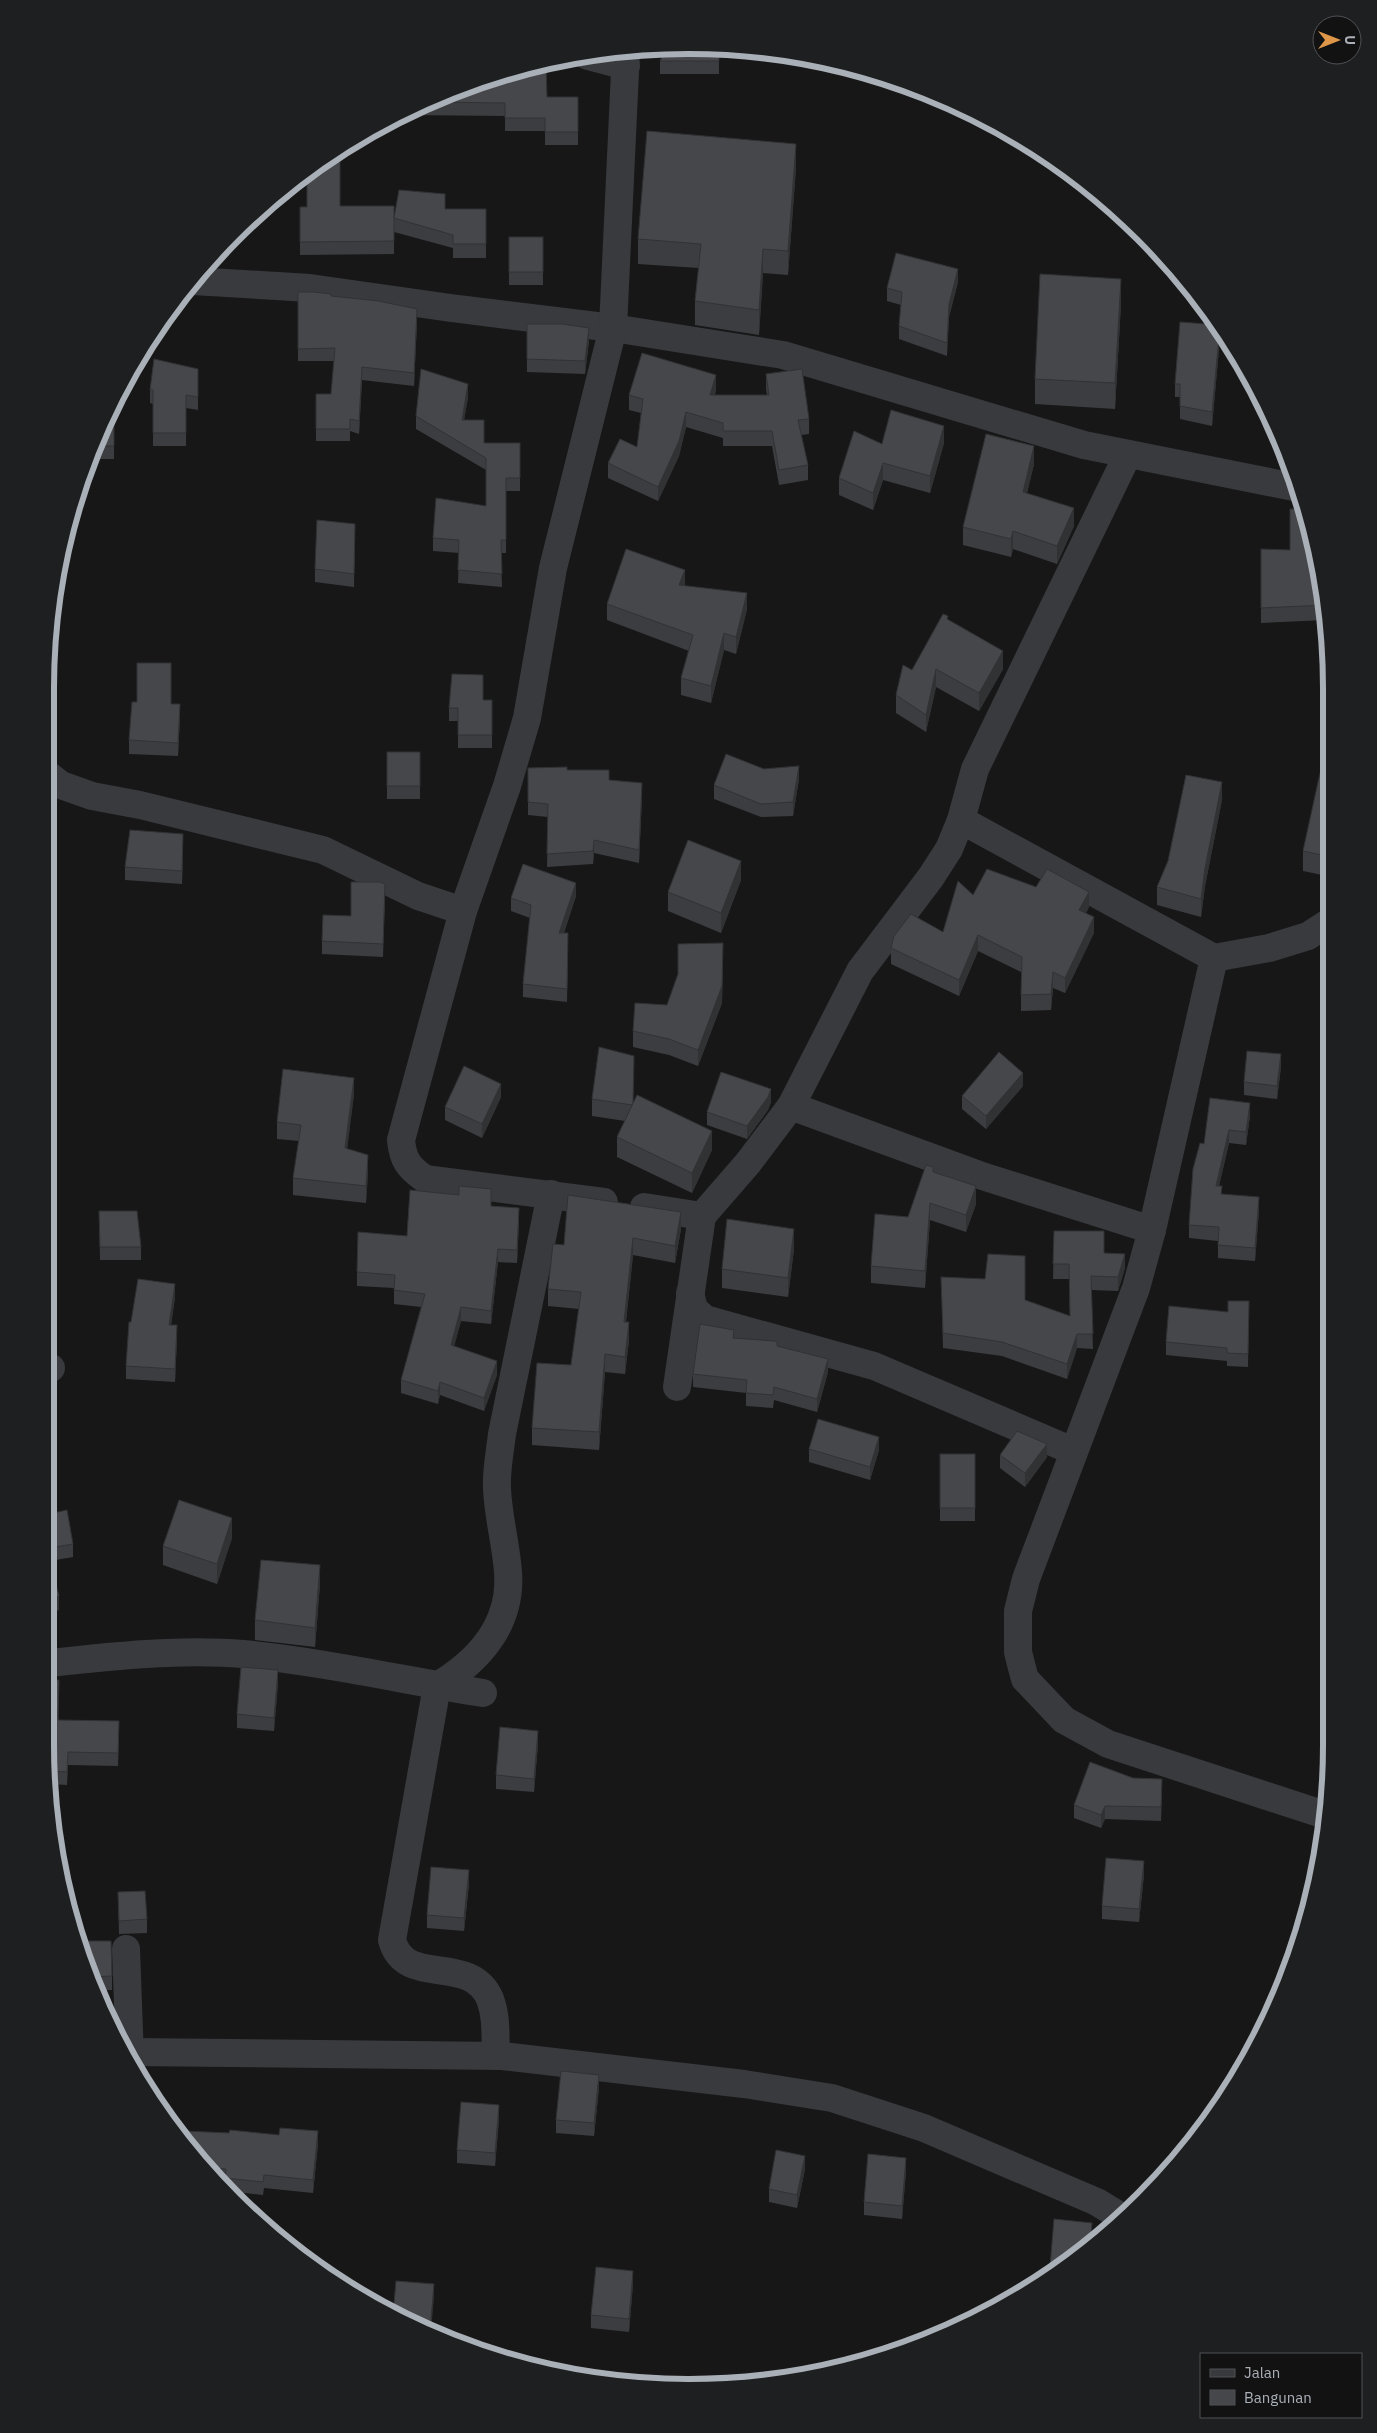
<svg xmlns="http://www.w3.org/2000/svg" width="1377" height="2433" font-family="'IBM Plex Sans',sans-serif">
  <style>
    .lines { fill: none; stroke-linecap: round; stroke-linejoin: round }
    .minor { stroke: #383a3d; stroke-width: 28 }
    .wall { fill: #3c3d40 }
    .shaded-wall { fill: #313234 }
    .building { fill: #46474b; stroke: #313234 }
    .rim { fill: none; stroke: #aab0b7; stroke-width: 6 }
  </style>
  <rect width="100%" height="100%" fill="#171718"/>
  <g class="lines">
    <!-- minor -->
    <g class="minor">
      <polyline points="588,56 626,66"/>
      <polyline points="193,281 310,288 451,308 613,328 783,355 1084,445 1299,488"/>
      <polyline points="1128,454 975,769 961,820 1214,958 1269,948 1308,936 1328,923"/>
      <polyline points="47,774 61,785 92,796 140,805 323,850 418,896 463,911"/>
      <polyline points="791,1106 860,971 931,877 949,849 961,820"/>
      <path d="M604,1202L425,1179C408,1167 403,1160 401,1140L463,911L507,786L527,718L553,568L613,328L626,50"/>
      <polyline points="644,1207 702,1216 748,1163 791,1106 979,1175 1152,1230 1214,958"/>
      <polyline points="1152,1230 1136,1288 1026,1579 1018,1611 1018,1652 1022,1668 1025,1679 1064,1720 1108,1744 1325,1815"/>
      <polyline points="690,1293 694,1309 705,1319 874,1366 1073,1451"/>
      <polyline points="49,1368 51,1368"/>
      <polyline points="677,1387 702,1216"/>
      <path d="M50,1663C113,1656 180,1649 243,1654C324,1662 403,1680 483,1693"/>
      <polyline points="126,1949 130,2059"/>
      <polyline points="130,2052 502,2056 744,2084 832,2098 924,2128 1097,2202 1123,2218"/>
      <path d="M496,2056C495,2037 497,2017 490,1999C470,1952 405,1989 392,1940L437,1686C479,1661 512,1624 508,1572C506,1544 498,1516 497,1488C496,1470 500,1452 502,1434L551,1194"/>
    </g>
  </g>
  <!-- wall -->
  <g class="wall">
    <polygon points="719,49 719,74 660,74 660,61"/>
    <polygon points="522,67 547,97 578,97 578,145 545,145 545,131 505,131 505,116 404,115 404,111"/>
    <polygon points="796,168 788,275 763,273 759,335 695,325 695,301 699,268 638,264 638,239"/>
    <polygon points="340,206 394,218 445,209 486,209 486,258 453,258 453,248 394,232 394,254 300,255 300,207"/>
    <rect x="509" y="237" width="34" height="48"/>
    <polygon points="958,282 949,317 947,356 899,339 899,326 901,305 887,301 887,288"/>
    <polygon points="298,292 331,296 417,322 414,386 362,380 359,434 350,431 350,441 316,441 316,394 331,394 334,361 298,361"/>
    <polygon points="1121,304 1115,409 1035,404 1035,379"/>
    <polygon points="527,324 589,341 585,374 527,372"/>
    <polygon points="1220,338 1212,426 1180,419 1180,397 1175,397 1175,384"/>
    <polygon points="198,369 198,410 186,408 186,446 153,446 153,404 150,403 150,390"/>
    <polygon points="766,374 809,419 809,434 801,435 808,465 808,480 779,485 772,446 723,446 723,438 686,427 679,456 658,501 608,478 608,463 637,447 641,413 629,410 629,395 716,390 715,395 767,395 766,389"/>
    <polygon points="468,397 464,420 484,443 520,443 520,491 506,491 506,553 501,553 502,587 458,583 459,553 433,551 433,538 486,506 486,470 416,429 416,416"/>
    <polygon points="111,411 114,411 114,459 90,459"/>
    <polygon points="944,443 930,493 883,480 873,510 839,495 839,478 882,444"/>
    <polygon points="1288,462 1293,471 1289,470"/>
    <polygon points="1034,464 1027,493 1074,526 1057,564 1013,549 1011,557 963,545 963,527"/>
    <polygon points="355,524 354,587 315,582 315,569"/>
    <polygon points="1261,549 1326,603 1326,620 1261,623"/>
    <polygon points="685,586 747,609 736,654 724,650 711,703 681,695 681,678 689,651 607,620 607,604"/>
    <polygon points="948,620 1003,669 979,711 936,687 926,732 896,713 896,695 912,670"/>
    <polygon points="483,700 492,700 492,748 458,748 458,721 449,721 449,708"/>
    <polygon points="137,702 171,704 180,717 178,756 129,754 129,740"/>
    <rect x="387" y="752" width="33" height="47"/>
    <polygon points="528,768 567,770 609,780 642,796 639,863 594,853 593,864 547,867 548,817 528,815"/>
    <polygon points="764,769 799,779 793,816 761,817 714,799 714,785"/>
    <polygon points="1327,774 1327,876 1303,871 1303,851"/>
    <polygon points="1222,800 1205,886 1201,917 1157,905 1157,887"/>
    <polygon points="183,847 182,884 125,880 125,867"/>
    <polygon points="741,880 721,933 668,911 668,892"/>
    <polygon points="973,895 1089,907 1086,913 1094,933 1065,993 1053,988 1051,1010 1021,1011 1021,972 978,951 959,996 891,964 891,948 943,932"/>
    <polygon points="576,896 564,933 568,946 567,1002 523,997 523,984 530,918 511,911 511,898"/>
    <polygon points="385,897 383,957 322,954 322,941 351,916"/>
    <polygon points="723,959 722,1003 698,1066 669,1055 633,1047 633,1031 667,1005"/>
    <polygon points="1281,1067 1277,1099 1244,1095 1244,1082"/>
    <polygon points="1023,1086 986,1129 962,1109 962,1096"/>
    <polygon points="354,1094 347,1149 368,1172 366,1203 293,1195 293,1178 299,1141 277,1139 277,1122"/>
    <polygon points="501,1097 482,1138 445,1120 445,1107"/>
    <polygon points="592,1099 634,1102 712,1150 692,1193 617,1157 617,1137 625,1121 592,1116"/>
    <polygon points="771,1102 768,1110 747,1139 707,1125 707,1112"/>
    <polygon points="1250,1116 1246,1145 1229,1143 1219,1186 1222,1194 1259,1210 1255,1261 1218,1258 1218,1241 1189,1238 1189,1225 1204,1144"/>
    <polygon points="933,1172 976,1204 966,1232 930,1220 925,1288 871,1283 871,1266 908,1217"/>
    <polygon points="491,1206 519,1221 517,1263 498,1262 491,1324 461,1321 454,1346 497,1375 484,1411 440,1395 438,1404 401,1393 401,1380 421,1307 394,1304 394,1288 357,1286 357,1272 407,1236"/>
    <polygon points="99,1211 141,1247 141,1260 100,1260"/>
    <polygon points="681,1229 675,1263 633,1255 626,1322 629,1340 625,1374 605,1372 599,1450 532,1445 532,1428 571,1365 579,1309 548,1306 548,1289 564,1245"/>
    <polygon points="1054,1231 1104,1253 1125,1268 1118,1291 1091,1290 1093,1349 1077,1348 1067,1379 1002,1356 943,1348 941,1277 1025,1300 1070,1316 1069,1279 1053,1279"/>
    <polygon points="794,1249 788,1297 722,1288 722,1269"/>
    <polygon points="175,1297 171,1325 177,1338 175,1382 126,1379 126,1366 131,1322"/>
    <polygon points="1249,1301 1248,1367 1227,1366 1227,1361 1166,1355 1166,1342"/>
    <polygon points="734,1338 777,1346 828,1372 817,1412 774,1400 773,1408 746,1406 746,1393 693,1387 693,1374"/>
    <polygon points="809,1449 879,1450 870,1480 809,1462"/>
    <rect x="940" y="1454" width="35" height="67"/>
    <polygon points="1000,1455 1047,1457 1025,1487 1000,1468"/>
    <polygon points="49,1514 73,1544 73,1557 50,1561 59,1610 50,1612"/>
    <polygon points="232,1538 217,1584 163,1565 163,1546"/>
    <polygon points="320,1584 315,1647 255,1640 255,1620"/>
    <polygon points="50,1680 59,1720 119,1735 118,1766 68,1765 67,1785 50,1784"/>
    <polygon points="278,1683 274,1731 237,1728 237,1714"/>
    <polygon points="538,1744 534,1792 496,1789 496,1775"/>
    <polygon points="1162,1793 1161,1821 1105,1819 1101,1828 1074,1818 1074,1805"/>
    <polygon points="1144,1875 1139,1922 1102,1919 1102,1906"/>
    <polygon points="469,1884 464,1931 427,1928 427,1915"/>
    <polygon points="118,1892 147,1919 147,1933 119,1934"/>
    <polygon points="83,1941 112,1976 112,1990 95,1990 84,1962"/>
    <polygon points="599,2088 594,2136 556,2133 556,2120"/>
    <polygon points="499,2119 495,2166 457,2163 457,2150"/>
    <polygon points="184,2144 318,2144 313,2193 264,2188 263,2195 226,2191 225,2190 225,2182 218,2182"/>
    <polygon points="805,2169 797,2208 769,2202 769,2189"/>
    <polygon points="906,2171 902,2219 864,2215 864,2202"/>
    <polygon points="1092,2236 1091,2244 1050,2273 1050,2267"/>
    <polygon points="633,2284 629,2332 591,2328 591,2315"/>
  </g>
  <!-- shaded-wall -->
  <g class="shaded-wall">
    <polygon points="796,144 796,168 788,275 788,251"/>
    <polygon points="763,249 763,273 759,335 759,310"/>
    <polygon points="958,269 958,282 949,317 947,356 949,304"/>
    <polygon points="1121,279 1121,304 1115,409 1115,383"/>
    <polygon points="417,309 417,322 414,386 414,373"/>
    <polygon points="1220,327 1220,338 1212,426 1212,412"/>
    <polygon points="589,328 589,341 585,374 585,361"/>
    <polygon points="362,367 362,380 359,434 359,421"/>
    <polygon points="716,375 716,390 710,410 710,395"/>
    <polygon points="468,384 468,397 462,432 462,420"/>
    <polygon points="686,412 686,427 679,456 658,501 658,487"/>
    <polygon points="944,426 944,443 930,493 930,476"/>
    <polygon points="1034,446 1034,464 1023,510 1023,492"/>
    <polygon points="883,463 883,480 873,510 873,493"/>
    <polygon points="1074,508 1074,526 1057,564 1057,546"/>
    <polygon points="1013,531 1013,549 1011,557 1011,539"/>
    <polygon points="685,570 685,587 679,585"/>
    <polygon points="747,593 747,609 736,654 736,637"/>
    <polygon points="724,633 724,650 711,703 711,686"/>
    <polygon points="1003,651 1003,669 979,711 979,693"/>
    <polygon points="936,669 936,687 926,732 926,715"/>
    <polygon points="180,704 180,717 178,756 178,743"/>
    <polygon points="799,766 799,779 793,816 793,802"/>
    <polygon points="1222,782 1222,800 1205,886 1201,917 1201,899 1205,868"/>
    <polygon points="642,783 642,796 639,863 639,850"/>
    <polygon points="183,834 183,847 182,884 182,871"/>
    <polygon points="594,840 594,853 593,864 593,851"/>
    <polygon points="741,861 741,880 721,933 721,913"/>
    <polygon points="576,883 576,896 559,946 559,933"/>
    <polygon points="1089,892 1089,907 1079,926 1079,910"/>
    <polygon points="1094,917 1094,933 1065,993 1065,978"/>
    <polygon points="978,935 978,951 959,996 959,980"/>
    <polygon points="723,943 722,1003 698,1066 698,1050"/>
    <polygon points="1053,972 1053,988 1051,1010 1051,994"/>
    <polygon points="1281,1054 1281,1067 1277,1099 1277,1086"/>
    <polygon points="1023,1073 1023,1086 986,1129 986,1116"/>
    <polygon points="354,1078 354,1094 345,1165 345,1148"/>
    <polygon points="501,1084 501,1097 482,1138 482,1124"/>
    <polygon points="771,1089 771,1102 768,1110 747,1139 747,1126"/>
    <polygon points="1250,1103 1250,1116 1246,1145 1246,1132"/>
    <polygon points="1229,1130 1229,1143 1216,1199 1216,1186"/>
    <polygon points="712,1131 712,1150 692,1193 692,1173"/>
    <polygon points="368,1155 368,1172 366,1203 366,1186"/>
    <polygon points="976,1186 976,1204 966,1232 966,1215"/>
    <polygon points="1259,1197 1259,1210 1255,1261 1255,1248"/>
    <polygon points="930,1203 930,1220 925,1288 925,1271"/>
    <polygon points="519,1208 519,1221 517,1263 517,1250"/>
    <polygon points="681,1212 681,1229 675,1263 675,1246"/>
    <polygon points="794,1229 794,1249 788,1297 788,1278"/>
    <polygon points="633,1238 633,1255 624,1339 624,1322"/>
    <polygon points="498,1249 498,1262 491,1324 491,1311"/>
    <polygon points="1125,1254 1125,1268 1118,1291 1118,1277"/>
    <polygon points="175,1284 175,1297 169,1338 169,1325"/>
    <polygon points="461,1307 461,1321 451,1358 451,1345"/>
    <polygon points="629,1322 629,1340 625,1374 625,1357"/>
    <polygon points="177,1325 177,1338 175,1382 175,1369"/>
    <polygon points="1077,1334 1077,1348 1067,1379 1067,1364"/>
    <polygon points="605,1354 605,1372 599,1450 599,1432"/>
    <polygon points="828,1359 828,1372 817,1412 817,1399"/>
    <polygon points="497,1361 497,1375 484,1411 484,1398"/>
    <polygon points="440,1382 440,1395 438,1404 438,1391"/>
    <polygon points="879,1437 879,1450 870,1480 870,1467"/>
    <polygon points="1047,1444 1047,1457 1025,1487 1025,1473"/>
    <polygon points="232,1518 232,1538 217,1584 217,1564"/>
    <polygon points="320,1565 320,1584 315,1647 315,1628"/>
    <polygon points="59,1596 59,1610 50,1612 50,1599"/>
    <polygon points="278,1670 278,1683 274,1731 274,1718"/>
    <polygon points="538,1731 538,1744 534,1792 534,1779"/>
    <polygon points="1105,1806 1105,1819 1101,1828 1101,1815"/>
    <polygon points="1144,1861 1144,1875 1139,1922 1139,1909"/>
    <polygon points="469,1870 469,1884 464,1931 464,1918"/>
    <polygon points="599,2075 599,2088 594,2136 594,2123"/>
    <polygon points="499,2105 499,2119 495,2166 495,2153"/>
    <polygon points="318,2131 318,2144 313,2193 313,2180"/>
    <polygon points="805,2156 805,2169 797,2208 797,2195"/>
    <polygon points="906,2158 906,2171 902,2219 902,2206"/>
    <polygon points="1092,2223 1091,2244 1090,2245"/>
    <polygon points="633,2271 633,2284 629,2332 629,2319"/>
    <polygon points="434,2284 434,2297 431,2332 430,2331"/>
  </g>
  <!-- building -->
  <g class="building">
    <polygon points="667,47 719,49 719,61 660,61"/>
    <polygon points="546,63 547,97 578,97 578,132 545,132 545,118 505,118 505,103 429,102 522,67"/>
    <polygon points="647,131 796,144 788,251 763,249 759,310 695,301 701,244 638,239"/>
    <polygon points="328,158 340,158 340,206 394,206 394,241 300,242 300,207 307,207 307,172"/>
    <polygon points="399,190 445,194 445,209 486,209 486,244 453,244 453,235 394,218"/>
    <rect x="509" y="237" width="34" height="35"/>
    <polygon points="896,253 958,269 949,304 947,343 899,326 902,292 887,288"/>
    <polygon points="1040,274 1121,279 1115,383 1035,379"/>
    <polygon points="298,292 313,292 331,294 331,296 378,301 417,309 414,373 362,367 359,421 350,419 350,429 316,429 316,394 331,394 335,348 298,349"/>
    <polygon points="1180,322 1218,325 1220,326 1212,412 1180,406 1180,384 1175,384"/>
    <polygon points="527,324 562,324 589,328 585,361 527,359"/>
    <polygon points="642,353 716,375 710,395 769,395 766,374 802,369 809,419 798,420 808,465 779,470 772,431 723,431 723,423 686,412 679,441 658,487 608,463 620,439 637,447 643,399 629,395"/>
    <polygon points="154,359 198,369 198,397 186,395 186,433 153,433 153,390 150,390"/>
    <polygon points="421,369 468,384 462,420 484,420 484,443 520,443 520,478 506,478 506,540 501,540 502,574 458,570 459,540 433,538 436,498 486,506 486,458 416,416"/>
    <polygon points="891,410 944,426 930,476 883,463 873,493 839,478 854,431 882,444"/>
    <polygon points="111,411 114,411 114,446 95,446"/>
    <polygon points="986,434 1034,446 1023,492 1074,508 1057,546 1013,531 1011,539 963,527"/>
    <polygon points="1290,509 1304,509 1326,605 1261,608 1261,549 1290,550"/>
    <polygon points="317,520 355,524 354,574 315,569"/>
    <polygon points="626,549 685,570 679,585 747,593 736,637 724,633 711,686 681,678 693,635 607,604"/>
    <polygon points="943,614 948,616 947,619 1003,651 979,693 936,669 926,715 896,695 903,665 912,670"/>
    <polygon points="137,663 171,663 171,704 180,704 178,743 129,740 132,702 137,702"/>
    <polygon points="452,674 483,675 483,700 492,700 492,735 458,735 458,708 449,708"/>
    <rect x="387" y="752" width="33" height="34"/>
    <polygon points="726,754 764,769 799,766 793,802 761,804 714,785"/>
    <polygon points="567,767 567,770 609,770 609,780 642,783 639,850 594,840 593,851 547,854 548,804 528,802 528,768"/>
    <polygon points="1320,773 1327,774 1327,856 1303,851"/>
    <polygon points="1186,775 1222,782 1205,868 1201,899 1157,887 1168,861"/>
    <polygon points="130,830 183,834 182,871 125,867"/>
    <polygon points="688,840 741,861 721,913 668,892"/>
    <polygon points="523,864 576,883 559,933 568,933 567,989 523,984 531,905 511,898"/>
    <polygon points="987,869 1036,887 1047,869 1089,892 1079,910 1094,917 1065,978 1053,972 1051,994 1021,995 1022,957 978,935 959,980 891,948 894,936 911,914 943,932 958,881 973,895"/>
    <polygon points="351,882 380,882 385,884 383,944 322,941 323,915 351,916"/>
    <polygon points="723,943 722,986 698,1050 669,1039 633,1031 635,1003 667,1005 678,974 678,944"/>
    <polygon points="599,1047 634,1056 633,1103 632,1105 592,1099"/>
    <polygon points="1247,1051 1281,1054 1277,1086 1244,1082"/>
    <polygon points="999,1052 1023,1073 986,1116 962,1096"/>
    <polygon points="464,1066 501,1084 482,1124 445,1107"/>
    <polygon points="283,1069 354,1078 345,1148 368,1155 366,1186 293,1178 301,1125 277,1122"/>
    <polygon points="721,1072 771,1089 768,1097 747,1126 707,1112"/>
    <polygon points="637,1095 712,1131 692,1173 617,1137"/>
    <polygon points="1210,1098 1250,1103 1246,1132 1229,1130 1216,1186 1222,1186 1221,1194 1259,1197 1255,1248 1218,1245 1219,1227 1189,1225 1193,1169 1200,1143 1204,1144"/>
    <polygon points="926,1165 933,1167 933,1172 976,1186 966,1215 930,1203 925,1271 871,1266 875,1214 908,1217"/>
    <polygon points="459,1186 491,1189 491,1206 519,1208 517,1250 498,1249 491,1311 461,1307 451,1345 497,1361 484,1398 440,1382 438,1391 401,1380 425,1294 394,1290 395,1275 357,1272 358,1232 407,1236 410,1190 459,1195"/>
    <polygon points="568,1195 681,1212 675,1246 633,1238 624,1322 629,1322 625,1357 605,1354 599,1432 532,1428 537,1363 571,1365 581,1292 548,1289 553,1244 564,1245"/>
    <polygon points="99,1211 137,1211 141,1247 100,1247"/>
    <polygon points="727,1219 794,1229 788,1278 722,1269"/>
    <polygon points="1054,1231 1104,1231 1104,1253 1125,1254 1118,1277 1091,1276 1093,1334 1077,1334 1067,1364 1002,1342 943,1333 941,1277 985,1279 988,1254 1025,1256 1025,1300 1070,1316 1069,1264 1053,1264"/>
    <polygon points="138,1279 175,1284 169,1325 177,1325 175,1369 126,1366 129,1322 131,1322"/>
    <polygon points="1228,1301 1249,1301 1248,1354 1227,1353 1227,1348 1166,1342 1169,1306 1228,1312"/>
    <polygon points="700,1324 734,1330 733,1338 774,1341 777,1342 777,1346 828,1359 817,1399 774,1387 773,1395 746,1393 747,1380 693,1374"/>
    <polygon points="818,1419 879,1437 870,1467 809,1449"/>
    <polygon points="1017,1431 1047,1444 1025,1473 1000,1455"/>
    <rect x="940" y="1454" width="35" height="54"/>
    <polygon points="179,1500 232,1518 217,1564 163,1546"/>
    <polygon points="67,1510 73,1544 50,1548 49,1514"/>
    <polygon points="261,1560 320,1565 315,1628 255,1620"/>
    <polygon points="50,1561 59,1596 50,1599"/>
    <polygon points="241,1667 278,1670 274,1718 237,1714"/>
    <polygon points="50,1680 59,1680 58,1720 119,1721 118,1753 68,1752 67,1772 50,1771"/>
    <polygon points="500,1727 538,1731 534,1779 496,1775"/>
    <polygon points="1090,1762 1133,1778 1162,1779 1161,1807 1105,1806 1101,1815 1074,1805"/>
    <polygon points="1106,1858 1144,1861 1139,1909 1102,1906"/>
    <polygon points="431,1867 469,1870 464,1918 427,1915"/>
    <polygon points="145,1891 147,1919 119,1921 118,1892"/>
    <polygon points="83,1941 111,1941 112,1976 90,1977 84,1964"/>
    <polygon points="561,2071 599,2075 594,2123 556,2120"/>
    <polygon points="461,2102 499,2105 495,2153 457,2150"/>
    <polygon points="280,2128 318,2131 313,2180 264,2175 263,2182 225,2178 226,2169 206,2168 184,2144 185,2131 229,2133 230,2130 279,2135"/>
    <polygon points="776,2150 805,2156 797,2195 769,2189"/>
    <polygon points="868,2154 906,2158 902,2206 864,2202"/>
    <polygon points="1054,2219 1092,2223 1090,2245 1057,2268 1050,2267"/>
    <polygon points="596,2267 633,2271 629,2319 591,2315"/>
    <polygon points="396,2281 434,2284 430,2331 404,2322 393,2315"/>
  </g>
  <!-- crop -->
  <path d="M0 0H1377V2433H0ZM688 54H689A634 634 0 0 1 1323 688V1745A634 634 0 0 1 689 2379H688A634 634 0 0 1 54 1745V688A634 634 0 0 1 688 54Z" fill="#1e1f20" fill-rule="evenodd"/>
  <path class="rim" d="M688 54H689A634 634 0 0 1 1323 688V1745A634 634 0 0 1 689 2379H688A634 634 0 0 1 54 1745V688A634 634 0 0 1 688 54Z"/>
  <!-- legend -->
  <rect x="1200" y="2353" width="162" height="65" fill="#121213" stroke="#4f5155"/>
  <rect x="1210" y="2369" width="25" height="8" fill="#383a3d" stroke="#4f5155"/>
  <text x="1244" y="2378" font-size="15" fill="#aab0b7">Jalan</text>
  <rect x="1210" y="2390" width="25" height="15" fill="#46474b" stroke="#4f5155"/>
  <text x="1244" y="2403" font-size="15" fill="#aab0b7">Bangunan</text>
  <!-- north arrow -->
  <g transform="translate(1337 40) rotate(90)"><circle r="24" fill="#121213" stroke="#4f5155"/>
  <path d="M0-4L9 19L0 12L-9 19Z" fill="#de9649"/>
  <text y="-8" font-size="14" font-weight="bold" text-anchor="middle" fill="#aab0b7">U</text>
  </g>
</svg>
